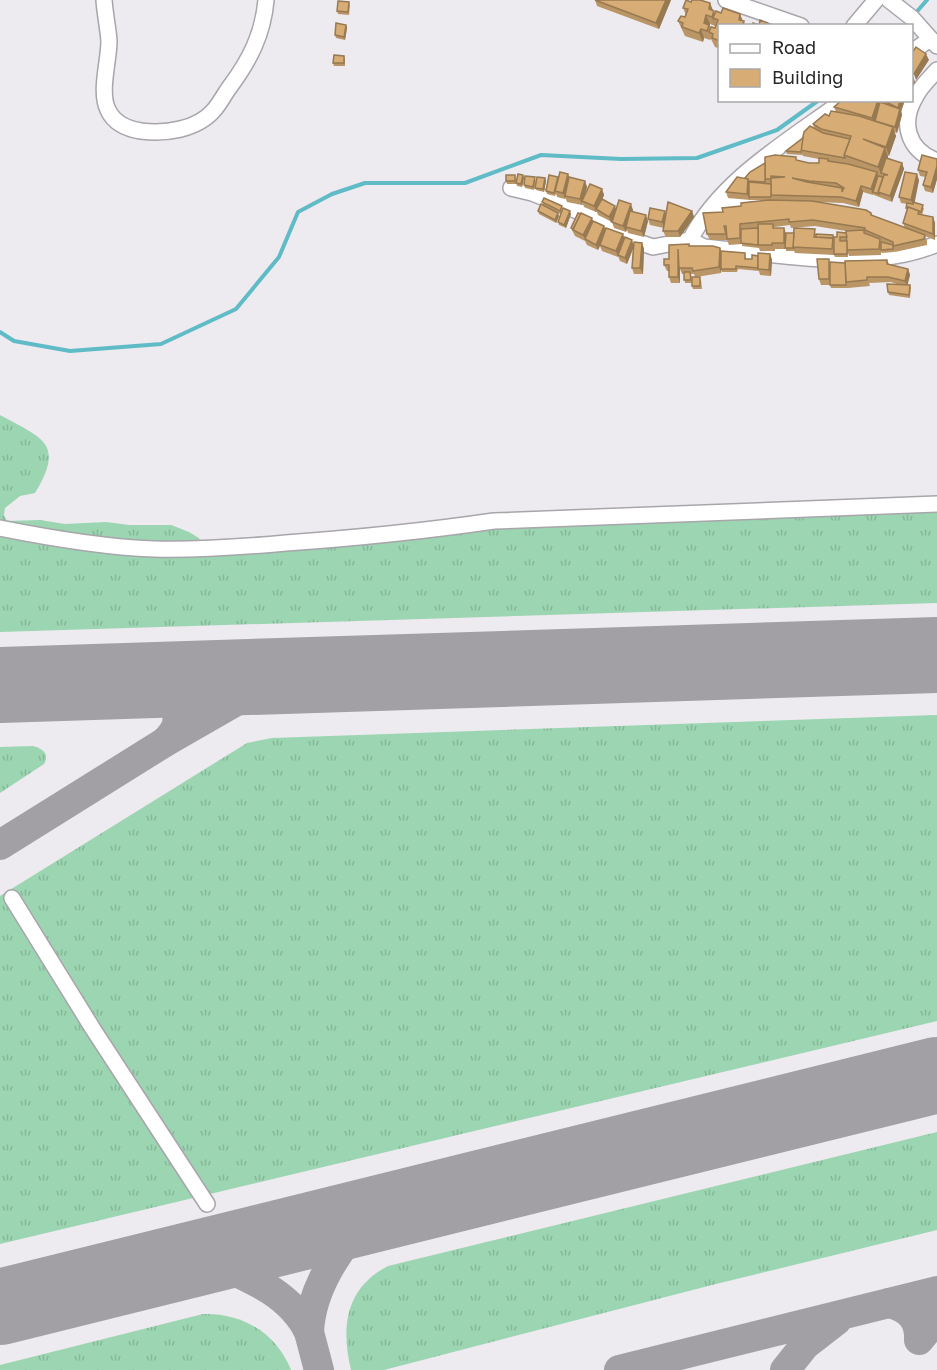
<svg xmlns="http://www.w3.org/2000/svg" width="937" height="1370" font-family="'Golos Text',sans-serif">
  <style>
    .grass { fill: url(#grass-tufts) }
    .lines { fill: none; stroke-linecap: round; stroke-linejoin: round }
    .stream { stroke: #5fbbc6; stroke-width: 4 }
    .taxiway { stroke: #a2a0a4; stroke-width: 30 }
    .runway { stroke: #a2a0a4; stroke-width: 76 }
    .minor-casing { stroke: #a8a5ab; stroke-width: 18 }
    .minor { stroke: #fff; stroke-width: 15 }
    .wall { fill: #ba9565; fill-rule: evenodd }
    .shaded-wall { fill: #977952 }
    .building { fill: #d8ad75; stroke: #977952; stroke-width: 1.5; fill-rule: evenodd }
  </style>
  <defs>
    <pattern id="grass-tufts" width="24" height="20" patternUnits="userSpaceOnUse" patternTransform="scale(1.5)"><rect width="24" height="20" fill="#9cd5b1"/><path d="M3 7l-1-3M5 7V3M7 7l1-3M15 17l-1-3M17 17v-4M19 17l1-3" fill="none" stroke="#86b798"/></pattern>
  </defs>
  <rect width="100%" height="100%" fill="#edeaf0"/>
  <!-- grass -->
  <g class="grass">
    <path d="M0,415C41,438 66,442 35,493L20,496L5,508L4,515L7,521L40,520L65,524L106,522L129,525H171L189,532L199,538L200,541C132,545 67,536 0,523Z"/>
    <polygon points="937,512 937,603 0,632 0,534 159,555 495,526"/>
    <polygon points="937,715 937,1021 0,1244 0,896 247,743 272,738"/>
    <path d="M33,746C42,748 50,754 44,764L0,793V747Z"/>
    <path d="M937,1132V1230L712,1285L384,1370H351C341,1328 345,1288 388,1266Z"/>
    <path d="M203,1314C243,1313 276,1333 291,1370H0V1365Z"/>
  </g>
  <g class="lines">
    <!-- stream -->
    <g class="stream">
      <polyline points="913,16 927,0"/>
      <polyline points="0,332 14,341 70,351 161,344 236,309 279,257 298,212 332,194 365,183 465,183 541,155 621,159 697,158 777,130 819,100"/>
    </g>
    <!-- taxiway -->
    <g class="taxiway">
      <path d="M107,681C136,685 206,701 165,742"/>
      <polyline points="0,845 165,742 280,676"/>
      <path d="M203,1257C242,1275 289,1290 309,1332C311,1287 339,1250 365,1217"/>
      <path d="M889,1303C909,1308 920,1319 919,1340L937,1318"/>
      <polyline points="309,1332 319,1370"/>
      <polyline points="619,1370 937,1291"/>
      <polyline points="785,1370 805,1345 836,1321"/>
    </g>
    <!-- runway -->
    <g class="runway">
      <polyline points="0,685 937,655"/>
      <polyline points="0,1307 937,1075"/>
    </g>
    <defs>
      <g id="minor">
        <path d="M104,0C105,14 108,28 109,41C109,61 99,92 108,110C114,123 128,129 141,131C165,134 197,130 214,110C220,103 224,95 229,88C250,60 263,34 266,0"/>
        <polyline points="726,0 801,26"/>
        <polyline points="889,0 912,18 937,46"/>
        <polyline points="854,26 876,0"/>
        <polyline points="912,52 930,39"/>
        <path d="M937,70C930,78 921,86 916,96C900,122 907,150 937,161"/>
        <path d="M511,188L532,193L585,214L624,237L653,247L690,240L704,247C776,254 870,273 937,244"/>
        <polyline points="714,206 759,205"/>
        <path d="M690,240C721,179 790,140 844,100"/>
        <path d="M0,528C50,538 102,547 154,549C198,550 242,547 286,543C356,538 425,531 494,521L937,504"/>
        <polyline points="12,898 93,1029 207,1204"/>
      </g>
    </defs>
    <!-- minor casing -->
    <use href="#minor" class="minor-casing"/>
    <!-- minor -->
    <use href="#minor" class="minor"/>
  </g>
  <!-- wall -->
  <g class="wall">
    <polygon points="595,0 671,0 659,29 597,6"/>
    <polygon points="349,2 350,5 349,15 338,14 337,11"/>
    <path d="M683,8L713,10L715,13H721L740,14L743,21L720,26V49L715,47L711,39L710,40L704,38L703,42L685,36L678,21L685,17L686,15ZM710,24L715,26V25V28L710,27Z"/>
    <polygon points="346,25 347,28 345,40 336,38 335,35"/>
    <polygon points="344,56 345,59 345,66 334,66 333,63"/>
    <path d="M842,100H905L901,111L902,115L897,133L894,132L896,136L889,156L888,155V158L902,163L904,169L892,202L874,195L873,194V195L863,192L859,207L843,203L819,202L871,213L873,216L905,228L903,223L907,211L906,208L907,204L901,203L899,197L919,180L914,202L924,208L922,215L933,217L935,223V240L925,236L927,241V245L895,252L894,251V252L882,253L881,252V255L849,256L848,253V257H835L834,255L795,253L794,251H786V249H775V251H760L759,248L742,246V244L729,245L727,240H710L707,234L723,212L741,206L767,200H750V198V200L728,198L726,192L745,178L798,161L809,163H819V159L803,156L802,154V155L787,154L786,151L814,128L813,124L836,112L834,107ZM790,225L791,228L815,226L846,231V233L837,237H834L833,235L817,234H786L784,228H774V227Z"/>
    <polygon points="937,159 937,179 933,193 925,191 923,185 926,177 920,176 918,170"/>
    <polygon points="568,174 569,178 585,181 587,187 585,194 602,189 604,195 602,199 616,209 633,210 633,212 648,221 644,237 628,233 627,229 626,232 614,228 612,222 598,215 597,212 596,212 584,207 583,203 582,205 567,202 565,197 565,199 557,197 556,193 555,196 547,194 546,191 558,177"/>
    <polygon points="515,175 516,184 507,184 506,181"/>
    <polygon points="523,175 524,178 522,187 517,186 516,183"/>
    <polygon points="545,178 546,181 544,192 536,190 535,188"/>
    <polygon points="536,180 534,190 525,188 524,185"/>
    <polygon points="542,202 562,206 561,214 543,205"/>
    <polygon points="538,211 559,216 556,223 539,214"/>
    <polygon points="692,211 694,217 680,237 666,237 663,231 664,228 650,225 648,219 666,214"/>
    <polygon points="571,214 566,228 559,225 558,222"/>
    <polygon points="593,222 604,226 606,230 623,234 624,239 633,244 642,243 644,249 643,274 634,274 632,268 633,249 627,264 620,261 618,256 618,257 602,251 600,246 598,250 587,245 585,241 575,236 571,228"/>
    <polygon points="689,244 690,246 720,248 721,251 745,253 746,259 752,259 758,256 770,254 772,260 771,276 760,275 759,271 738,269 737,272 722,272 721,270 721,273 696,277 701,280 702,289 693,289 692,286 695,277 694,274 691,274 692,283 685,283 684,274 682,274 680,269 680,283 671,283 669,277 669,271 667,271 664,265 669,259"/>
    <polygon points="887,260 889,264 908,269 910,275 907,285 910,285 911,288 910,298 889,295 888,292 899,285 891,282 869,283 870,286 848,288 848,286 848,288 831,288 830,285 821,285 819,279 830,263 845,263"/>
  </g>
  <!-- shaded-wall -->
  <g class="shaded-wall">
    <polygon points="666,0 671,0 659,29 656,23"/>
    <polygon points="710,3 717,20 713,18 715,26 709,9"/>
    <polygon points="740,14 743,23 744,21 745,26 741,26 739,20"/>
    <polygon points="706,15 710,24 707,32 704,23"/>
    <polygon points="346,25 347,28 345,40 344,37"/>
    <polygon points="701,29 704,38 703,42 699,33"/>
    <polygon points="926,54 929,60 916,80 914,74"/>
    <polygon points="913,76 915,82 912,89 912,79"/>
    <polygon points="878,100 880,100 882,107 875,127 872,118"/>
    <polygon points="900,100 905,100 901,111 902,115 897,133 895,127 899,112 898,108"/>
    <polygon points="893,127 896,136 889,156 886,147"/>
    <polygon points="885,148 888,157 883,173 881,173 882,176 878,167"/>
    <polygon points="902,163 904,169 892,202 890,196"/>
    <polygon points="937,166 937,179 933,193 931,187"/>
    <polygon points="877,172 879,178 873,192 873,195 871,189"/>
    <polygon points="568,174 570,180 565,199 563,193"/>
    <polygon points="917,174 919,180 914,206 911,200"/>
    <polygon points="523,175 524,178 522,187 521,184"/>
    <polygon points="545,178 546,181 544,192 543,189"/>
    <polygon points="748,179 750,185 750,200 747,194"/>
    <polygon points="585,181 587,187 583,201 582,201 582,205 580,199"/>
    <polygon points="861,186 863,192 859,207 856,201"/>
    <polygon points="602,189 604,195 598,210 596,209 596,212 594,206"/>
    <polygon points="631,204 633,210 627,227 626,227 627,229 626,232 623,226"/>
    <polygon points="615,206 617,212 611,223 609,217"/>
    <polygon points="570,211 571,214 566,228 564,225"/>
    <polygon points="665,211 667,217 664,228 662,222"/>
    <polygon points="692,211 694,217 680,237 678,231"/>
    <polygon points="558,213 559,216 556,223 555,220"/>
    <polygon points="646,215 648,221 644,237 641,231"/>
    <polygon points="933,217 935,223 935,240 933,234"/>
    <polygon points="592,218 594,224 585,239 583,235"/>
    <polygon points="604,226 606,232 598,250 596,245"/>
    <polygon points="784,228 786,234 786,249 784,243"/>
    <polygon points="623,234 625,240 618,257 616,251"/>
    <polygon points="632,240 634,246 627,264 625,258"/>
    <polygon points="642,243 644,249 643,274 640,268"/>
    <polygon points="720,248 722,254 721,273 719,267"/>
    <polygon points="678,249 680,255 680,283 678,277"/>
    <polygon points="770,254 772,260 771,276 769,270"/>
    <polygon points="908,269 910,275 907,287 905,281"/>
  </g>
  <!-- building -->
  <g class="building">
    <polygon points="595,0 666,0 656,23"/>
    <polygon points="686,0 691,2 692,0 700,0 710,3 709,9 714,11 712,17 706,15 704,23 709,25 707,31 701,29 699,33 682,27 683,23 678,21 681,16 685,17 688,9 683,8"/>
    <polygon points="338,1 349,2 348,12 337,11"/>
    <polygon points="723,8 740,14 739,20 744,21 742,26 720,26 720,41 712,38 713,34 709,32 711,27 715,28 718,20 713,18 716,11 721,13"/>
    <polygon points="760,20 775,26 752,26 753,23 759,25"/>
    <polygon points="336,23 346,25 344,37 335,35"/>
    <polygon points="916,47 926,54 914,74 912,73 912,53"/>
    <polygon points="334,55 344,56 344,63 333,63"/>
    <polygon points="842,100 878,100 872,118 834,107"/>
    <polygon points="882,100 900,100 898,108"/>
    <polygon points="880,102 900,109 895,127 875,121"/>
    <polygon points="831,111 859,116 893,127 886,147 863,139 885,148 878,167 844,155 851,136 821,129 813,124 825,114 829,116"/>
    <polygon points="810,126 823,133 850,139 844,155 845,158 800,150 804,132"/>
    <polygon points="803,138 801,152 786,151"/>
    <path d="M775,155L796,157V160L809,163H819V158L828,159V161L848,164L877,172L871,189L861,186L856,201L841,197L771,195V178L785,177L771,176V179H765V157ZM792,178L809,181L836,183L844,188L842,192V188L807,182Z"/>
    <polygon points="922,155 937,159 937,166 931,187 923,185 927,172 918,170"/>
    <polygon points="886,158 902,163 890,196 878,192 884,175 888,175 881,173"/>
    <polygon points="765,163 765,182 748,181 748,179 745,178 750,172"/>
    <polygon points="560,172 568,174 563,193 555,191"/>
    <polygon points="905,172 917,174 911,200 899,197"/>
    <polygon points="518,174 523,175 521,184 516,183"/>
    <rect x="506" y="175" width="9" height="6"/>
    <polygon points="549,175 558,177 554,193 546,191"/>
    <polygon points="525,176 535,177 533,187 524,185"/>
    <polygon points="878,176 883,177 878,192 879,194 873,192"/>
    <polygon points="537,177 545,178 543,189 535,188"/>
    <polygon points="569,177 585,181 580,199 565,196"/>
    <polygon points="737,177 748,179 747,194 726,192"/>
    <polygon points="749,182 771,184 771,197 749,197"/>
    <polygon points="590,184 602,189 594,206 582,201"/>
    <polygon points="544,198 562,206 560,211 542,202"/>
    <polygon points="602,199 615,206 609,217 596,209"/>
    <polygon points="619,200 631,204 623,226 612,222"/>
    <polygon points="768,200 812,201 866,210 871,213 871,215 925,235 924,239 893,246 893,242 865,230 865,228 813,220 789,222 789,219 740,224 740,238 727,239 726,226 724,226 726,234 707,234 703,213 723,212 722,208 741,206 741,203"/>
    <polygon points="668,202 692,211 678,231 663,231"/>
    <polygon points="913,202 923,205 921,212 919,212 919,211 908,207 908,208 906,208 907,203 913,204"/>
    <polygon points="541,204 558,213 555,220 538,211"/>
    <polygon points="908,207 919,211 918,214 933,217 933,234 903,223"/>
    <polygon points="563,208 570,211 564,225 558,222"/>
    <polygon points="650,208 665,211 662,222 648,219"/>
    <polygon points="630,211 646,215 641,231 626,227"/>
    <polygon points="578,213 581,214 573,229 571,228"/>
    <polygon points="581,213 592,218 583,235 573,230"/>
    <polygon points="593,221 604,226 596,245 585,239"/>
    <polygon points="758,224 773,224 773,228 784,228 784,243 772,243 772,245 758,245"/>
    <polygon points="606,228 623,234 616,251 600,245"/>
    <polygon points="758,228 758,245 741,243 741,229"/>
    <polygon points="794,228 815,229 814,237 833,238 832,249 793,247"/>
    <polygon points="864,230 864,233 880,239 879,249 847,250 846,231"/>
    <polygon points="837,232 846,233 847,237 840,237 840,241 847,241 847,254 834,254 834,237 837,237"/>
    <polygon points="786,233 794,233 793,247 794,248 785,248"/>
    <polygon points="816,234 833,235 833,239 833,238 816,237"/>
    <polygon points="625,237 632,240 625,258 618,255"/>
    <polygon points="634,242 642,243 640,268 632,268"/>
    <polygon points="881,242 893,245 893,249 881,250"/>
    <polygon points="689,244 689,246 713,246 720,248 719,267 693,271 692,268 679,268 678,249 678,277 669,277 669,265 664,265 664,259 669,259 669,245"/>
    <polygon points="721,251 745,253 745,259 752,259 752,255 758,256 758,268 736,266 736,269 721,269"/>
    <polygon points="758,253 770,254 769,270 758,269"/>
    <polygon points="817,259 829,259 829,279 819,279"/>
    <polygon points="887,260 887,264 908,269 905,281 888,277 867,277 867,280 846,282 845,261"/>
    <polygon points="830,262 845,263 846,285 830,285"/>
    <polygon points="684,272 690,272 691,280 684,280"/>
    <rect x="692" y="277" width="8" height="9"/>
    <polygon points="887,284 910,285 909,295 888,292"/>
  </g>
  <!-- legend -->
  <rect x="718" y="24" width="195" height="78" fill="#ffffff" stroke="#a8a8a9" stroke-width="1.5"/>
  <rect x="730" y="44" width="30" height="9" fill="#ffffff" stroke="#a8a8a9" stroke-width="1.5"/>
  <text x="772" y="54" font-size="18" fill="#262527">Road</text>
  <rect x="730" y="69" width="30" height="18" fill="#d8ad75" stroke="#a8a8a9" stroke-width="1.5"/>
  <text x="772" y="84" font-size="18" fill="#262527">Building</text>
</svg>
